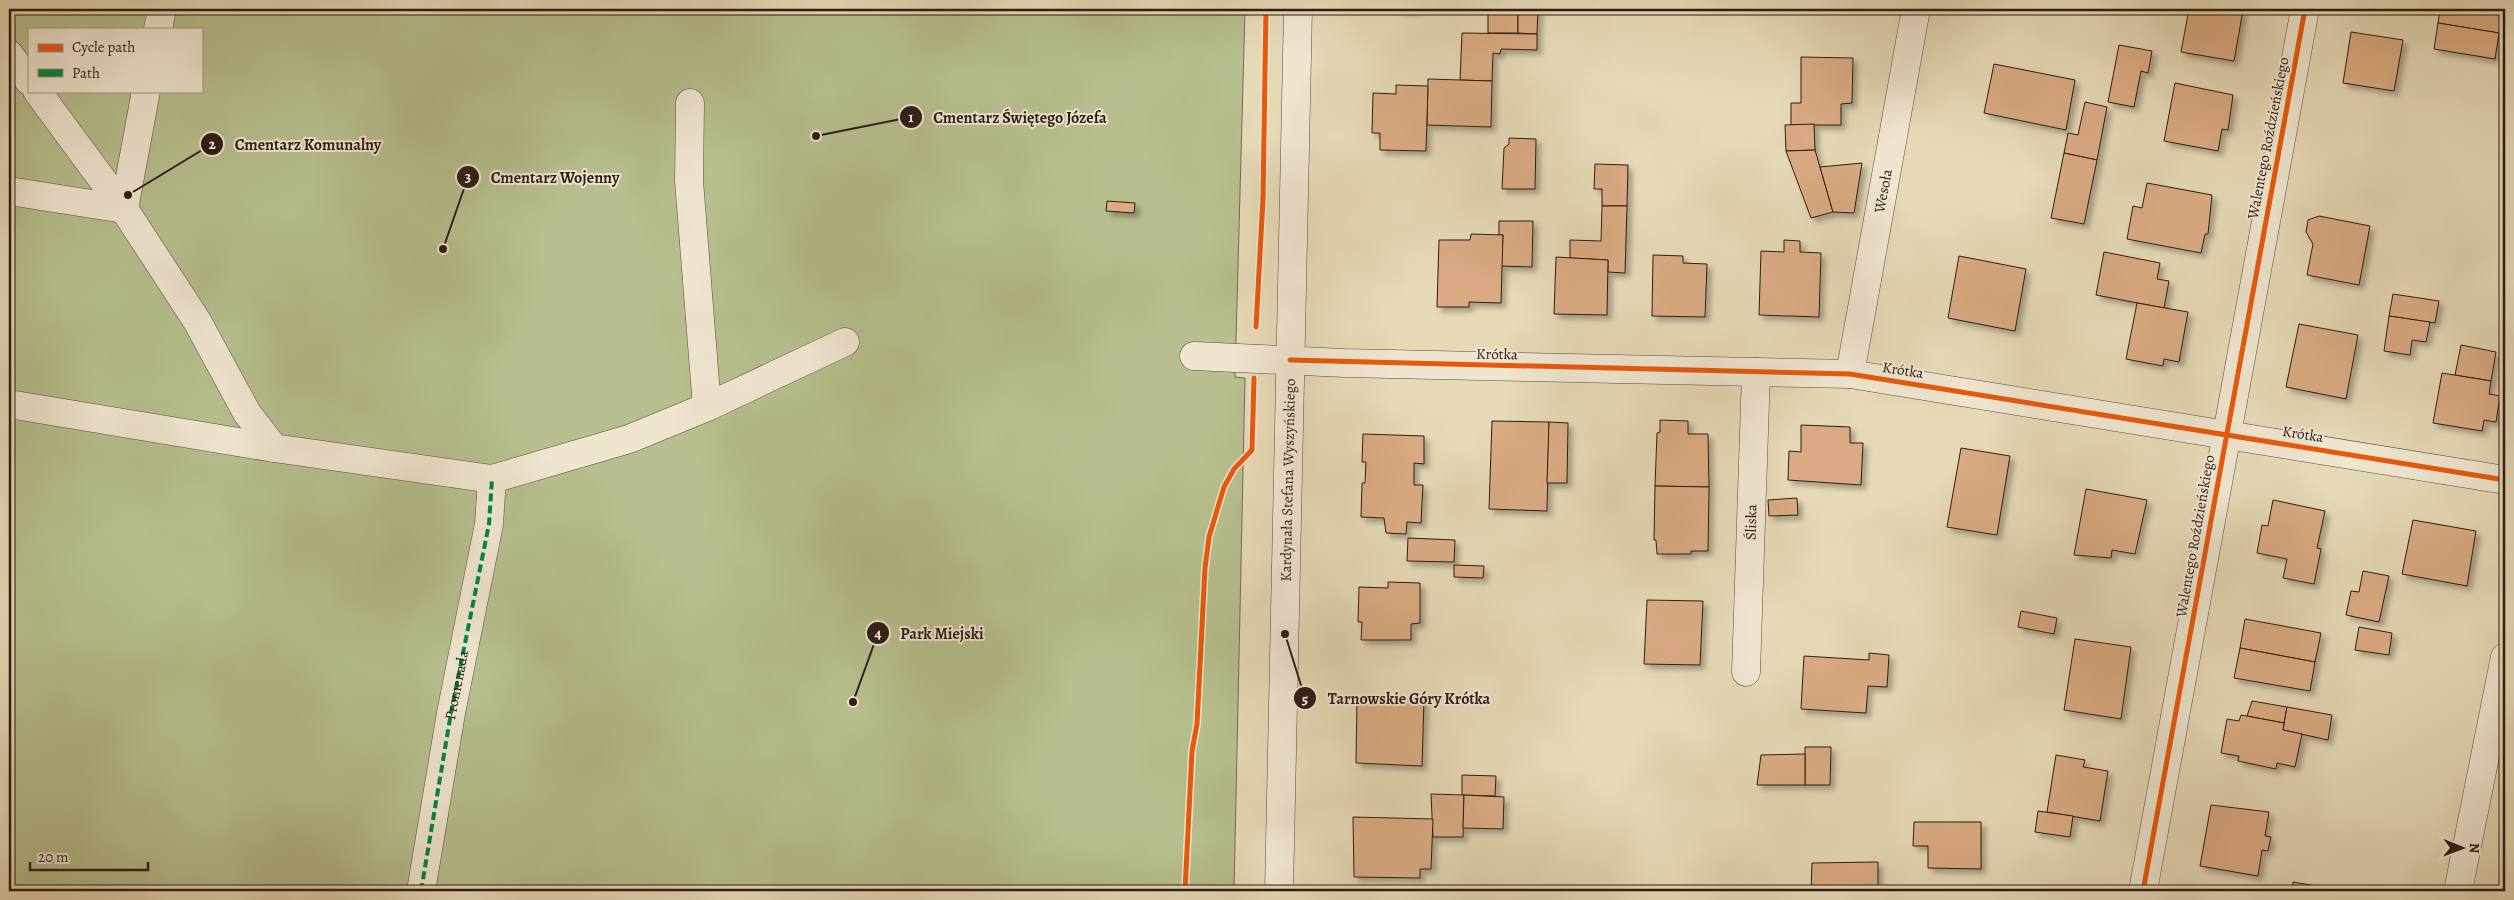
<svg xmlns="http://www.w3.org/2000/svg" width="2514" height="900" font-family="Alegreya,serif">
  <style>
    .green { fill: #b6bf8d; stroke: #726d50; fill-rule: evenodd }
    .building { fill: #daab82; stroke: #2e1b14; filter: url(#shadow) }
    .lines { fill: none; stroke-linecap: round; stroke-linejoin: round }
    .minor-casing { stroke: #5c4a3c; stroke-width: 29 }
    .minor { stroke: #efe6d0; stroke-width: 28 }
    .quiet { stroke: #00873e; stroke-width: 4; stroke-dasharray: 8 4; stroke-linecap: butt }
    .cycleway-casing { stroke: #efe6d0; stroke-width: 8 }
    .cycleway { stroke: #e8590c; stroke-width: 5 }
    .labels { text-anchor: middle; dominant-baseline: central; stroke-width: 4; stroke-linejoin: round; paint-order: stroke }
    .street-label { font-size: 15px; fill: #2e1b14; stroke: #efe6d0 }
    .leader { fill: none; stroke: #2e1b14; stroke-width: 2 }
    .callout-dot { fill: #2e1b14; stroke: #efe6d0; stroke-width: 2 }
    .mark-label { font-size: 15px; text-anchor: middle; font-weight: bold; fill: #fff }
    .callout-label { font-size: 16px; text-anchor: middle; font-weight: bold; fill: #2e1b14; stroke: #efe6d0; stroke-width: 4; stroke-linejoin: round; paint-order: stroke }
  </style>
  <defs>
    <filter id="shadow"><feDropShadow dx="4.5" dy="4.5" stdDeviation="2.5" flood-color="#0004"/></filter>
  </defs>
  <rect width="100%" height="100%" fill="#e6d9b6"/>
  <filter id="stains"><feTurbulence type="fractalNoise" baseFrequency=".004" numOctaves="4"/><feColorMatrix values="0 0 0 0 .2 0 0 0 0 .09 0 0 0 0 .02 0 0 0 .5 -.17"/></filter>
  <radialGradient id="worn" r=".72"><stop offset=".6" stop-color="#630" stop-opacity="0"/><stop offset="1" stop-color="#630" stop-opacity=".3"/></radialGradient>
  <!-- green -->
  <path class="green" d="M9,9H1245L1235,377L1245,378L1234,891H9ZM29,29H201V91H29Z"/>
  <!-- building -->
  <g class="building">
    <polygon points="1397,9 1415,9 1415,11 1397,10"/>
    <rect x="1488" y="9" width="30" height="24"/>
    <polygon points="1518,9 1538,9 1537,34 1518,33"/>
    <polygon points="2189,9 2243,10 2234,61 2181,52"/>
    <polygon points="2440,9 2502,9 2499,33 2438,23"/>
    <polygon points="2438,23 2499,33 2495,59 2434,49"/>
    <polygon points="2351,32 2403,40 2394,91 2343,83"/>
    <polygon points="1462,33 1537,34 1537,50 1501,49 1500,54 1493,53 1492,81 1460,80"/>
    <polygon points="2119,45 2152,51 2148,73 2141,71 2134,107 2108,102"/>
    <polygon points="1801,57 1853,58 1852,103 1841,104 1841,125 1791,125 1791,103 1801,103"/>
    <polygon points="1994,64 2075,80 2066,130 1984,113"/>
    <polygon points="1428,79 1492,81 1491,127 1427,125"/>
    <polygon points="2175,83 2233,95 2228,130 2222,129 2218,151 2164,141"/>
    <polygon points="1396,85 1428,86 1426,151 1380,150 1380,133 1372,133 1373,93 1396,94"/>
    <polygon points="2085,102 2107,107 2097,160 2064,153 2068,133 2078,135"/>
    <polygon points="1814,124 1815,150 1786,151 1785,125"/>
    <polygon points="1509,138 1536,139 1535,189 1502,189 1504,148 1509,144"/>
    <polygon points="1815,150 1833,212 1811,218 1786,151"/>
    <polygon points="2064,153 2097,160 2084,224 2051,218"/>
    <polygon points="1862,163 1854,213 1833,212 1820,167"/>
    <polygon points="1595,164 1628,165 1627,206 1602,206 1602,189 1594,189"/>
    <polygon points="2147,183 2212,195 2208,234 2205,234 2201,253 2127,239 2133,206 2142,208"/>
    <polygon points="1107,201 1135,203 1134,213 1106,211"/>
    <polygon points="1602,206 1627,206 1625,273 1608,272 1608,260 1570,258 1570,240 1601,241"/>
    <polygon points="2319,216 2370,226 2359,285 2307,275 2313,244 2306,232 2308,220"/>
    <polygon points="1499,221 1533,221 1532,267 1501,266 1503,235 1499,235"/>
    <polygon points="1471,234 1503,235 1501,303 1469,302 1469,307 1437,307 1439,240 1470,240"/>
    <polygon points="1784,240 1800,241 1800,252 1821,253 1819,317 1759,315 1761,251 1784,252"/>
    <polygon points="2104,252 2160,263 2157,279 2169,281 2164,308 2096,295"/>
    <polygon points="1653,255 1683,256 1683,263 1707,264 1705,317 1652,316"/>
    <polygon points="1959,256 2026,269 2015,331 1948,318"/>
    <polygon points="1556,257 1608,260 1607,315 1554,314"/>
    <polygon points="2393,294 2439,301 2435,323 2389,316"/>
    <polygon points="2137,303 2188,312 2179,362 2164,359 2163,366 2126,359"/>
    <polygon points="2389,316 2430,322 2426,342 2412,340 2410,355 2384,351"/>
    <polygon points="2299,324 2358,335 2346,399 2286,387"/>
    <polygon points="2461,345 2496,352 2491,381 2455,375"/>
    <polygon points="2442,373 2491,381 2489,394 2500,396 2496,422 2484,420 2482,431 2433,423"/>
    <polygon points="1660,420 1688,421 1688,434 1708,434 1709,487 1655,486 1657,433 1660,432"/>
    <polygon points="1492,421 1549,422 1547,511 1489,509"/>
    <polygon points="1549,422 1568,423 1567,483 1547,483"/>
    <polygon points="1801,425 1850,427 1850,443 1863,443 1861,485 1788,480 1789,451 1801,452"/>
    <polygon points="1363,434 1424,436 1424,464 1414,463 1414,485 1423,485 1421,523 1407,522 1406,534 1386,533 1384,518 1361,517 1362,483 1365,483 1366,462 1362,462"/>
    <polygon points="1961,448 2010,456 1997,535 1947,527"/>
    <polygon points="1655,486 1709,487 1708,551 1691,551 1691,554 1657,554 1656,540 1654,540"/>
    <polygon points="2086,489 2147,500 2135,554 2112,550 2111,558 2074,555"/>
    <polygon points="1797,498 1798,515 1769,516 1768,500"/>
    <polygon points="2273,500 2325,511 2317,548 2321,549 2314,584 2283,578 2287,559 2257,553 2262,525 2268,526"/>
    <polygon points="2413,520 2476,531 2467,586 2402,574"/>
    <polygon points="1408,538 1455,540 1454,562 1407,561"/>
    <polygon points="1454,565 1484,566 1483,578 1454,577"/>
    <polygon points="2363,571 2389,576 2379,622 2346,615 2351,591 2359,592"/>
    <polygon points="1388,582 1420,583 1420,623 1411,624 1411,640 1361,640 1362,622 1358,622 1359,587 1388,588"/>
    <polygon points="1647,600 1703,601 1700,665 1644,664"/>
    <polygon points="2021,611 2057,618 2054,634 2018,627"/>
    <polygon points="2245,619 2321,633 2315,662 2240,648"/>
    <polygon points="2359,627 2392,633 2389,655 2355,650"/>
    <polygon points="2075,639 2131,647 2121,719 2064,710"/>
    <polygon points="2240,648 2315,662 2310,691 2234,678"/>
    <polygon points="1869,653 1889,655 1887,687 1868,686 1866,713 1801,709 1804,656 1869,660"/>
    <polygon points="1357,698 1424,699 1422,766 1356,763"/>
    <polygon points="2252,701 2287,707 2284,723 2247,716"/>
    <polygon points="2287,707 2332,715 2328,740 2283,730"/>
    <polygon points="2241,715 2284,723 2283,730 2302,734 2295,767 2277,763 2276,769 2238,761 2239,756 2221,753 2227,719 2239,721"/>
    <polygon points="1805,747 1831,747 1830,785 1805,785"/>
    <polygon points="1805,754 1805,785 1757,785 1761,755"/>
    <polygon points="2056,755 2085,760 2083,767 2108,771 2100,821 2047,812"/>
    <polygon points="1462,775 1496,776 1495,796 1462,795"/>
    <polygon points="1431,794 1464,795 1463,837 1433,837"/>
    <polygon points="1464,795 1504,797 1503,829 1463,828"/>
    <polygon points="2211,805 2269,812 2265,836 2271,837 2268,851 2262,850 2258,876 2200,866"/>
    <polygon points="2038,811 2073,816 2070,837 2035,832"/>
    <polygon points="1353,817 1433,819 1431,869 1420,869 1420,878 1354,877"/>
    <polygon points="1914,822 1981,822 1981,869 1928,868 1928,846 1913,846"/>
    <polygon points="1878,862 1878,891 1811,891 1812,863"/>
    <polygon points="2293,882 2323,887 2322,891 2292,891"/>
  </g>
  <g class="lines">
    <defs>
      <g id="minor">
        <polyline points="158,29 162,9"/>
        <polyline points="9,54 29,81"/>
        <polyline points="146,91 124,209 197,321 247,413 274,448 492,479 629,439 707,407 845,342"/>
        <polyline points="690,103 689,181 707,407"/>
        <polyline points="9,191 124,209 37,91"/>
        <polyline points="1194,356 1344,363 1850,374 2505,480"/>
        <path id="s1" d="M1850,374L1916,9"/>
        <polyline points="9,404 274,448"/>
        <path id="s2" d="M1746,672L1756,372"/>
        <path id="s3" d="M421,891L451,713L489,524L492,479"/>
        <path id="s4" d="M1279,891L1298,9"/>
        <polyline points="2143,891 2305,9"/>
        <polyline points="2458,891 2505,657"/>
      </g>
    </defs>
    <!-- minor casing -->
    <use href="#minor" class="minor-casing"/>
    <!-- minor -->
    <use href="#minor" class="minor"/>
    <!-- quiet -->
    <polyline class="quiet" points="421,891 451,713 489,524 492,479"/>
    <defs>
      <g id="cycleway">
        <polyline points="1256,327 1263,198 1266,9"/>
        <polyline points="1290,360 1850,374 2505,480"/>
        <polyline points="1185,891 1192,751 1197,724 1205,568 1209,537 1224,487 1234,469 1252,450 1254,378"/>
        <polyline points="2143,891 2305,9"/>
      </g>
    </defs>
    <!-- cycleway casing -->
    <use href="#cycleway" class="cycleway-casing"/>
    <!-- cycleway -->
    <use href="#cycleway" class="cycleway"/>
  </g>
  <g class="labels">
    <!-- street labels -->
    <g class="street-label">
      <text transform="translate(2268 138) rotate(-79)">Walentego Roździeńskiego</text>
      <text stroke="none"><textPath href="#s1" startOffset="186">Wesoła</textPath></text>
      <text transform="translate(1497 354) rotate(1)">Krótka</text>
      <text transform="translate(1903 370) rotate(9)">Krótka</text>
      <text transform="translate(2303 434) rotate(9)">Krótka</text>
      <text stroke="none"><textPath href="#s4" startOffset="411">Kardynała Stefana Wyszyńskiego</textPath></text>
      <text stroke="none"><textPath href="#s2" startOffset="150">Śliska</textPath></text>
      <text transform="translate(2195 536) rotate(-80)">Walentego Roździeńskiego</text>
      <text stroke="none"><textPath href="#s3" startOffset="209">Promenada</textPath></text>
    </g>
  </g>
  <!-- callouts -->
  <path class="leader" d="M816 136L911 117M128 195L212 144M443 249L468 177M853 702L878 633M1285 634L1305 698"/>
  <g class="callout-dot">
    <circle cx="816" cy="136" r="5"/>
    <circle cx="128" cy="195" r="5"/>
    <circle cx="443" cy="249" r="5"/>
    <circle cx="853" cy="702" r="5"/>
    <circle cx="1285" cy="634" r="5"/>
    <circle cx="911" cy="117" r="12"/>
    <circle cx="212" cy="144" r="12"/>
    <circle cx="468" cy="177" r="12"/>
    <circle cx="878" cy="633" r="12"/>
    <circle cx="1305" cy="698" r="12"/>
  </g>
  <g class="mark-label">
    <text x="911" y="122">1</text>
    <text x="212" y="149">2</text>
    <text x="468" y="182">3</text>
    <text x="878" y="638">4</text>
    <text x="1305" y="704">5</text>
  </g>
  <g class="callout-label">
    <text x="1020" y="123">Cmentarz Świętego Józefa</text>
    <text x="308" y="150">Cmentarz Komunalny</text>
    <text x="555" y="183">Cmentarz Wojenny</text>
    <text x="942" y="639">Park Miejski</text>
    <text x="1409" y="704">Tarnowskie Góry Krótka</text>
  </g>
  <!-- margin -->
  <rect width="2514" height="900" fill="none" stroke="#e6d9b6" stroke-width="30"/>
  <rect x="10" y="10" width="2494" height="880" fill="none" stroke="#2e1b14" stroke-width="2.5"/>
  <rect x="15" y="15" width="2484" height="870" fill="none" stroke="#2e1b14"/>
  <!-- legend -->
  <rect x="28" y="28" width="175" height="65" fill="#efe6d0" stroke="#a29585"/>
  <rect x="38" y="44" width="25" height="8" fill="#e8590c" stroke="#a29585"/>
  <text x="72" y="52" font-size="15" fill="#2e1b14">Cycle path</text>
  <rect x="38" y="69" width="25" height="8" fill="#00873e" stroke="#a29585"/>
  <text x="72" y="78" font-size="15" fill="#2e1b14">Path</text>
  <!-- north arrow -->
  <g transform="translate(2462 848) rotate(91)" stroke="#efe6d0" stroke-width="4" paint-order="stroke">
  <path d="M0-4L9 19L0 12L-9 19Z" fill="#2e1b14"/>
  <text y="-8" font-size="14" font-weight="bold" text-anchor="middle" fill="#2e1b14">N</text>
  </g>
  <!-- scale -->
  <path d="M30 862v8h118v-8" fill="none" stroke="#2e1b14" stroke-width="2.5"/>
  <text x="38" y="862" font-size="15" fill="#2e1b14" stroke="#efe6d0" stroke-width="4" paint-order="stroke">20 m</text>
  <rect width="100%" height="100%" filter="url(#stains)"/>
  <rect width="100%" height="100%" fill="url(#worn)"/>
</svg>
